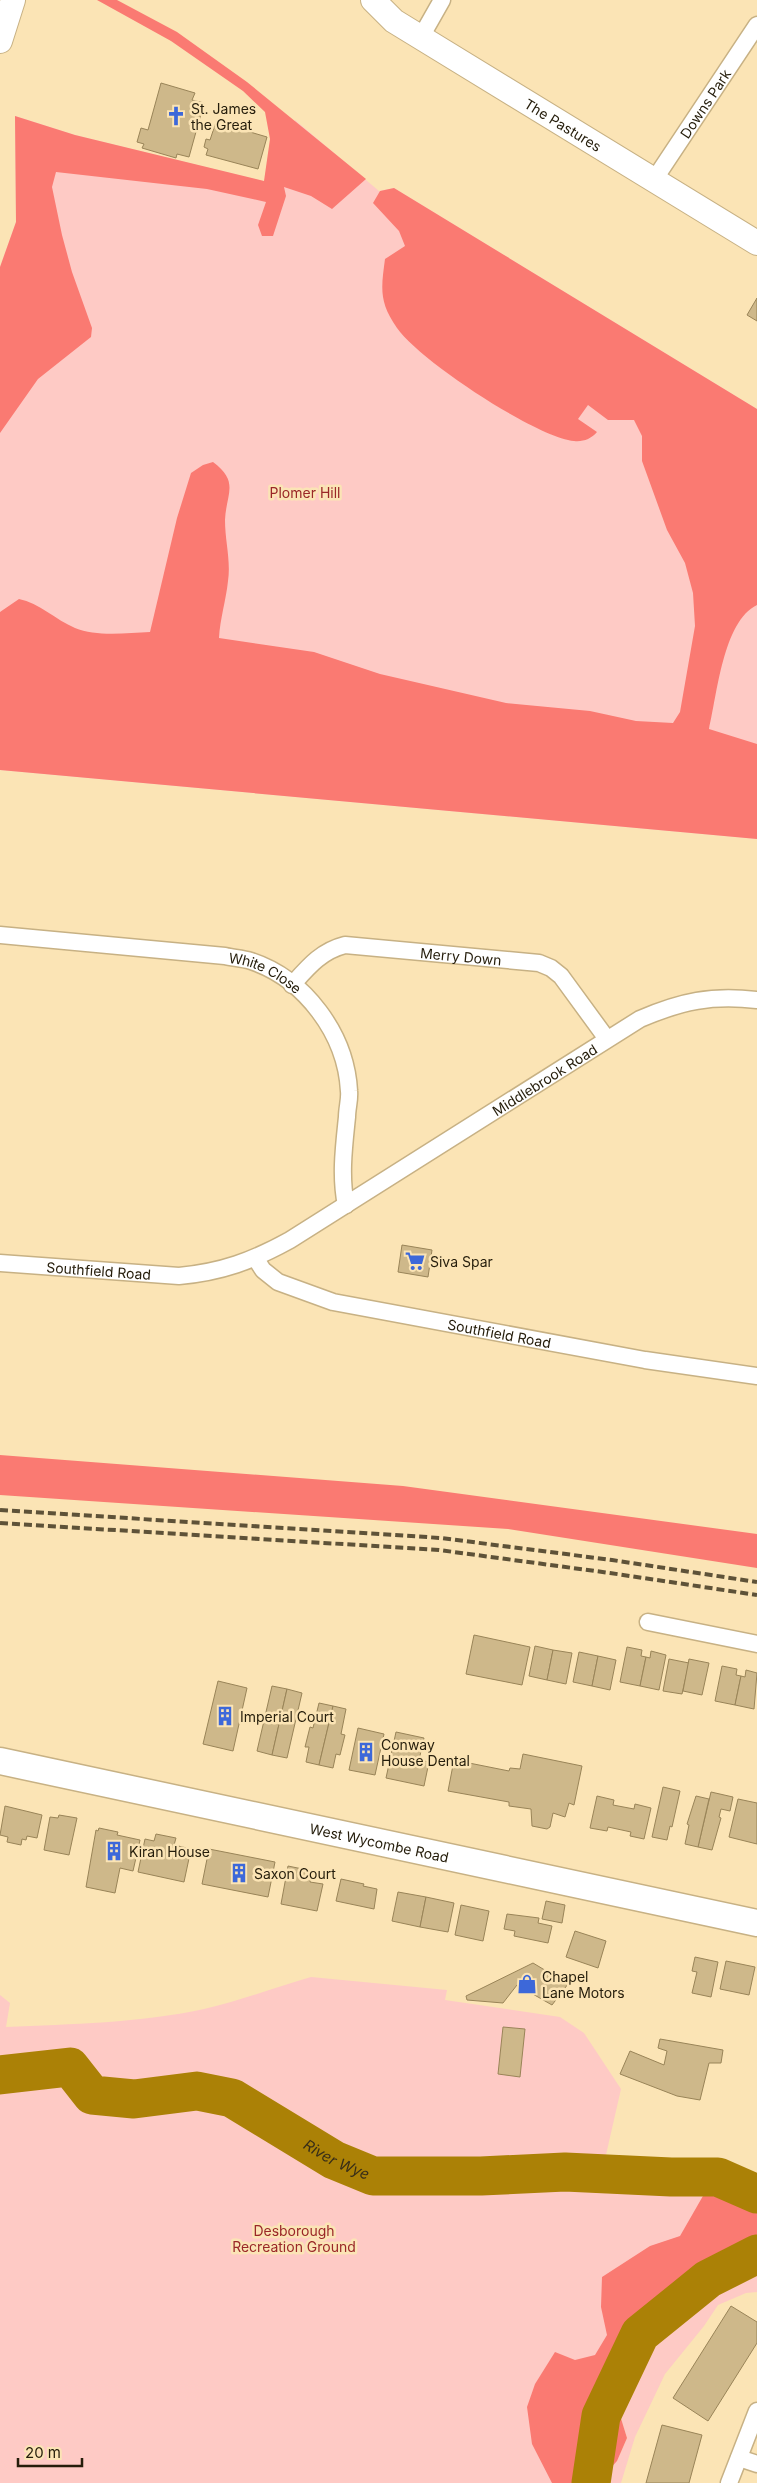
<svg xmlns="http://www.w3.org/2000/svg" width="757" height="2483" font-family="Inter,sans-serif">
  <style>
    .green { fill: #fecac5 }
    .forest { fill: #fa7a72 }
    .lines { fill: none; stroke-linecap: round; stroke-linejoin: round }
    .river { stroke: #ab8106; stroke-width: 39 }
    .building { fill: #ceb88a; stroke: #998458 }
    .street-casing { stroke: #c7b184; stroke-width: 19 }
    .secondary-casing { stroke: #c7b184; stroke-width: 26 }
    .primary-casing { stroke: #c7b184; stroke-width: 29 }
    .street { stroke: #fff; stroke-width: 16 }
    .secondary { stroke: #fff; stroke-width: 24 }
    .primary { stroke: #fff; stroke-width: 26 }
    .rail { stroke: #5e5238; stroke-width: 4; stroke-dasharray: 8 4; stroke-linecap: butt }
    .labels { text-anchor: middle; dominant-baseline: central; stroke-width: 5; stroke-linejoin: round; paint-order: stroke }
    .street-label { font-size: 14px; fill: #251d0b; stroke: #fbe4b5 }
    .poi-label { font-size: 14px; fill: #251d0b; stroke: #fbe4b5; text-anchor: start }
    .park-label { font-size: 14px; fill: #9a2728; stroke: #fbe4b5 }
    .water-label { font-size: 15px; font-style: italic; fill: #382e18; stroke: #fbe4b5 }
  </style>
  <rect width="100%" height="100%" fill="#fbe4b5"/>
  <!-- green -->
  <g class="green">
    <polygon points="15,116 75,135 283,186 295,120 379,191 394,188 757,409 757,839 0,770 0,267 16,222"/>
    <path d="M311,1977L447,1990L445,2000L560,2017L584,2033L621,2089L603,2168L535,2165L533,2178L711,2182L757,2200L623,2337L589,2483H0V1995L10,2003L6,2027C71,2024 140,2023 204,2009C240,2001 276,1987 311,1977Z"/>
    <polygon points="757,2268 757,2292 746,2293 718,2305 704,2326 665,2374 635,2437 621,2483 609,2483 606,2473 617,2461 627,2438 619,2412 631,2395 640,2375 639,2362 644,2353 664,2338 681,2309 699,2302 738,2282 747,2269"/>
  </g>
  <!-- forest -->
  <g class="forest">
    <polygon points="97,0 117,0 177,32 247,82 366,179 332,209 311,196 284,187 286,196 273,236 262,236 258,225 266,202 207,189 56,172 52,187 62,235 72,272 92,328 91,337 38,379 0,433 0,267 16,222 15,116 75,135 264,181 270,139 265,112 243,91 171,41"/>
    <path d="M394,188L757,409V605C723,621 717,696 709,729L757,744V839L0,770V612L19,599C39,603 56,620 75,628C96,637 127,633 150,632L177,518L191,473L203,465L213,462C240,482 226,494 225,520C225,541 231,561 228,581C226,600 220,619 219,638L314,652L380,674L506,703L590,711L636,721L673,723L680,712L695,626L693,593L685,563L667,530L642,461V436L634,420H608L588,405L578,419L597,432C591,439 583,442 574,441C535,437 419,360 397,328C379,302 381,289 385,259L405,246L399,231L373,203L380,191Z"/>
    <polygon points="0,1455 403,1486 757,1534 757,1568 508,1529 0,1495"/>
    <polygon points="711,2182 757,2200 757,2268 747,2269 738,2282 699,2302 681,2309 664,2338 644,2353 639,2362 640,2375 631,2395 619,2412 627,2438 617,2461 606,2473 609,2483 552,2483 532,2444 527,2407 535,2384 555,2352 575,2360 595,2355 607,2335 601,2307 602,2277 650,2246 680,2236"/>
  </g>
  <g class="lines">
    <!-- river -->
    <g class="river">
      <path id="s1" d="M0,2075L70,2067L92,2095L134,2099L197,2091L232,2098L334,2160L373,2176H481L565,2172L671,2177H718L757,2194"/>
      <polyline points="591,2483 601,2416 640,2334 708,2279 757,2254"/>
    </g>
  </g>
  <!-- building -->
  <g class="building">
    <polygon points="161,83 195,93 192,100 204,103 189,157 177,154 176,158 142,148 144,144 137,142 141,128 148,130"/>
    <polygon points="216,122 267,137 258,169 206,155 208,149 204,147 206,139 210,140"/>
    <polygon points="757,298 757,321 747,315"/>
    <polygon points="402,1245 432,1250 428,1277 398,1272"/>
    <polygon points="474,1635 530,1647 522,1685 466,1674"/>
    <polygon points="535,1646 553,1650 547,1680 529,1676"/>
    <polygon points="627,1647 642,1650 641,1656 646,1657 640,1686 620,1682"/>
    <polygon points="553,1650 572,1653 566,1684 547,1680"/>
    <polygon points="651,1651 666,1655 659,1690 640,1686 646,1657 650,1658"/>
    <polygon points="579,1652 598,1656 592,1686 573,1682"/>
    <polygon points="598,1656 616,1660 610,1690 592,1686"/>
    <polygon points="669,1659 689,1663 682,1694 663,1691"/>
    <polygon points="689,1659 709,1663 702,1695 683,1691"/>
    <polygon points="722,1666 737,1669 736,1675 741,1676 735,1705 715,1701"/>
    <polygon points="746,1670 757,1673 754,1709 735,1705 741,1676 745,1677"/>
    <polygon points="218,1681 247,1688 233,1751 203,1744"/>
    <polygon points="272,1686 287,1689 272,1755 257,1751"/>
    <polygon points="287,1689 302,1693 287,1758 272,1755"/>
    <polygon points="319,1703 333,1706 319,1765 306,1762 309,1747 305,1747 310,1727 313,1728"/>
    <polygon points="333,1706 346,1709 341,1734 345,1735 340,1755 336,1754 333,1768 319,1765"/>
    <polygon points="358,1728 384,1734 375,1775 349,1770"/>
    <polygon points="396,1732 424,1738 419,1760 429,1762 424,1786 386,1778"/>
    <polygon points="523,1754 582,1766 574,1805 569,1803 565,1817 553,1813 550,1827 547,1829 532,1826 531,1809 509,1806 509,1802 448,1791 454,1760 509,1771 510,1768 520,1769"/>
    <polygon points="663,1787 680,1791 672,1827 670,1826 667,1840 652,1837"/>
    <polygon points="711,1792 733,1797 730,1811 721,1809 719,1817 721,1818 712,1850 698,1847"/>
    <polygon points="597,1796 614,1800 613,1805 634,1809 635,1804 651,1808 644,1839 630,1836 631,1832 608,1827 607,1831 590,1828"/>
    <polygon points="696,1796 709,1799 698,1847 685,1844 689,1825 687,1824"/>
    <polygon points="738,1799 757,1803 757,1844 729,1837"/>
    <polygon points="5,1806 42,1815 37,1838 27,1836 26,1840 22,1839 21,1845 7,1842 8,1837 0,1835"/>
    <polygon points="59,1815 77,1818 69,1855 44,1850 50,1817 58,1818"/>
    <polygon points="99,1828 118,1832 117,1835 140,1840 133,1871 120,1868 115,1893 86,1887 96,1830 98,1831"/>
    <polygon points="156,1834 176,1838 174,1845 191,1849 184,1882 138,1872 145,1839 154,1841"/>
    <polygon points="209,1849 275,1862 268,1897 202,1884"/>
    <polygon points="288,1866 312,1871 310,1882 323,1884 317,1911 281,1904"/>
    <polygon points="341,1879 364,1884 363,1886 377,1889 374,1909 336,1901"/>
    <polygon points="398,1892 426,1897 420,1927 392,1921"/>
    <polygon points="426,1897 454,1903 448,1932 420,1927"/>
    <polygon points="546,1901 565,1905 562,1923 542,1919"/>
    <polygon points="461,1905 489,1911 483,1941 455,1935"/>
    <polygon points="507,1914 539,1918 538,1923 552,1926 548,1943 514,1936 515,1931 504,1929"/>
    <polygon points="575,1931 606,1941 598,1968 566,1957"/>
    <polygon points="695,1957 718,1962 711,1997 692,1993 697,1972 692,1971"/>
    <polygon points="726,1961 755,1967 749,1995 720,1989"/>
    <polygon points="533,1963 568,1984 552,2005 517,1985 503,2003 467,2000 466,1996"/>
    <polygon points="503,2027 525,2029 520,2077 498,2074"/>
    <polygon points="660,2039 723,2050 721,2063 709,2063 700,2100 677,2096 620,2074 630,2051 664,2065 667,2051 658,2048"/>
    <polygon points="731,2306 757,2322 757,2343 708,2421 673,2398"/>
    <polygon points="662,2425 702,2435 689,2483 646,2483"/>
  </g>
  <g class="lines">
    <defs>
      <g id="street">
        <polyline points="421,37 442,0"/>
        <path id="s2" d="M654,180L757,25"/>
        <path id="s3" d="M0,935L225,956C233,958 242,958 251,961C305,979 346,1034 349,1091C350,1099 347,1108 347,1117C344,1146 340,1176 346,1205"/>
        <path id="s4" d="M292,985C308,967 321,951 345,945L539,963L551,968L561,976L607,1039"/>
        <path id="s5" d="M256,1259L263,1270L278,1282L333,1302L645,1360L757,1376"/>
        <path id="s6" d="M0,1263L179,1276C222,1272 252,1261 290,1240L640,1019C682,1001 711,995 757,1000"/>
        <polyline points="648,1622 757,1644"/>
        <polyline points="739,2458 757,2464"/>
        <polyline points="729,2483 757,2411"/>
      </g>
      <g id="secondary">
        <path id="s7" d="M373,0L394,21L757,243"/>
        <polyline points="0,41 13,0"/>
      </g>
      <g id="primary">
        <path id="s8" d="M0,1761L757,1923"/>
      </g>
    </defs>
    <!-- street casing -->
    <use href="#street" class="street-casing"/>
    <!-- secondary casing -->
    <use href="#secondary" class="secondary-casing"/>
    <!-- primary casing -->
    <use href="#primary" class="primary-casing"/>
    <!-- street -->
    <use href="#street" class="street"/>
    <!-- secondary -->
    <use href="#secondary" class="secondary"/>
    <!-- primary -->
    <use href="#primary" class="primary"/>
    <!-- rail -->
    <g class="rail">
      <polyline points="0,1510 441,1538 612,1560 757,1582"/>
      <polyline points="0,1523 439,1550 610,1573 757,1595"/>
    </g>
  </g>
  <!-- icons -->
  <defs>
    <symbol id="church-bare" viewBox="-9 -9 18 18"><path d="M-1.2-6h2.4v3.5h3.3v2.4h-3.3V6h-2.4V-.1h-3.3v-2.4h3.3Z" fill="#3d68d9" stroke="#fbe4b5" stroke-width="2.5" paint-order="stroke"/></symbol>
    <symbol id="supermarket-bare" viewBox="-9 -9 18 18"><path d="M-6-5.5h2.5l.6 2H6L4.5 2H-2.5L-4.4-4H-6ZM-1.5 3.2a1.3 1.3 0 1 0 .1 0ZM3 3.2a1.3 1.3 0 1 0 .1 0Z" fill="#3d68d9" stroke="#fbe4b5" stroke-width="2.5" paint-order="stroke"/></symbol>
    <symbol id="building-bare" viewBox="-9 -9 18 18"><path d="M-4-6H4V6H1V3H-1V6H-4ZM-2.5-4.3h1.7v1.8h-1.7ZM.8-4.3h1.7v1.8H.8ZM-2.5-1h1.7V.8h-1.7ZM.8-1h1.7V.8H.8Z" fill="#3d68d9" stroke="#fbe4b5" stroke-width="2.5" paint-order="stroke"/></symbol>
    <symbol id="shop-bare" viewBox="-9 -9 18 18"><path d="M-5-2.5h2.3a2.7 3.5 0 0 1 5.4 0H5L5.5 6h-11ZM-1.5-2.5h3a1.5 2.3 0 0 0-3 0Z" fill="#3d68d9" stroke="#fbe4b5" stroke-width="2.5" paint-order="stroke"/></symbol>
  </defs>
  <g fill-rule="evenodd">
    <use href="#church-bare" x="162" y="102" width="28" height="28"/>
    <use href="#supermarket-bare" x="401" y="1247" width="28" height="28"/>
    <use href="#building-bare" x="211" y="1702" width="28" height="28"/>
    <use href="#building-bare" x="352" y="1738" width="28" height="28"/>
    <use href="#building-bare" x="100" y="1837" width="28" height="28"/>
    <use href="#building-bare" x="225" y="1859" width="28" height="28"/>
    <use href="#shop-bare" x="513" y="1970" width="28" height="28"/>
  </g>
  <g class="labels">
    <!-- street labels -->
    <g class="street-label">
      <text stroke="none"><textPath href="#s2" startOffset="92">Downs Park</textPath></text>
      <text stroke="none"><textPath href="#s7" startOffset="228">The Pastures</textPath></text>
      <text stroke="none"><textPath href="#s4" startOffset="184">Merry Down</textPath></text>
      <text stroke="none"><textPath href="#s3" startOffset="270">White Close</textPath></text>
      <text stroke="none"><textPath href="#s6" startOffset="598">Middlebrook Road</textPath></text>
      <text stroke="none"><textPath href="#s6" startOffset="99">Southfield Road</textPath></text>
      <text stroke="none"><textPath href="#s5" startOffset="260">Southfield Road</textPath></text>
      <text stroke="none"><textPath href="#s8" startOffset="388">West Wycombe Road</textPath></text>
    </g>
    <!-- poi labels -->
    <g class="poi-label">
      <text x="191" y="108">St. James<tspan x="191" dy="16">the Great</tspan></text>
      <text x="430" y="1261">Siva Spar</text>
      <text x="240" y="1716">Imperial Court</text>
      <text x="381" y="1744">Conway<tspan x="381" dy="16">House Dental</tspan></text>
      <text x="129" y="1851">Kiran House</text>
      <text x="254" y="1873">Saxon Court</text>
      <text x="542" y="1976">Chapel<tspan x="542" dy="16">Lane Motors</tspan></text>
    </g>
    <!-- park labels -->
    <g class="park-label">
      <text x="305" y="492">Plomer Hill</text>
      <text x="294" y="2230">Desborough<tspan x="294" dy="16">Recreation Ground</tspan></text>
    </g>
    <!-- water labels -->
    <g class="water-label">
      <text stroke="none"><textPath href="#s1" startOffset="369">River Wye</textPath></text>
    </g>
  </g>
  <!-- scale -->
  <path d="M18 2458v8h64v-8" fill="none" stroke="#251d0b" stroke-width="2.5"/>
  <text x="25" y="2458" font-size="15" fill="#251d0b" stroke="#fbe4b5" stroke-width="4" paint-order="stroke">20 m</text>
</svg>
